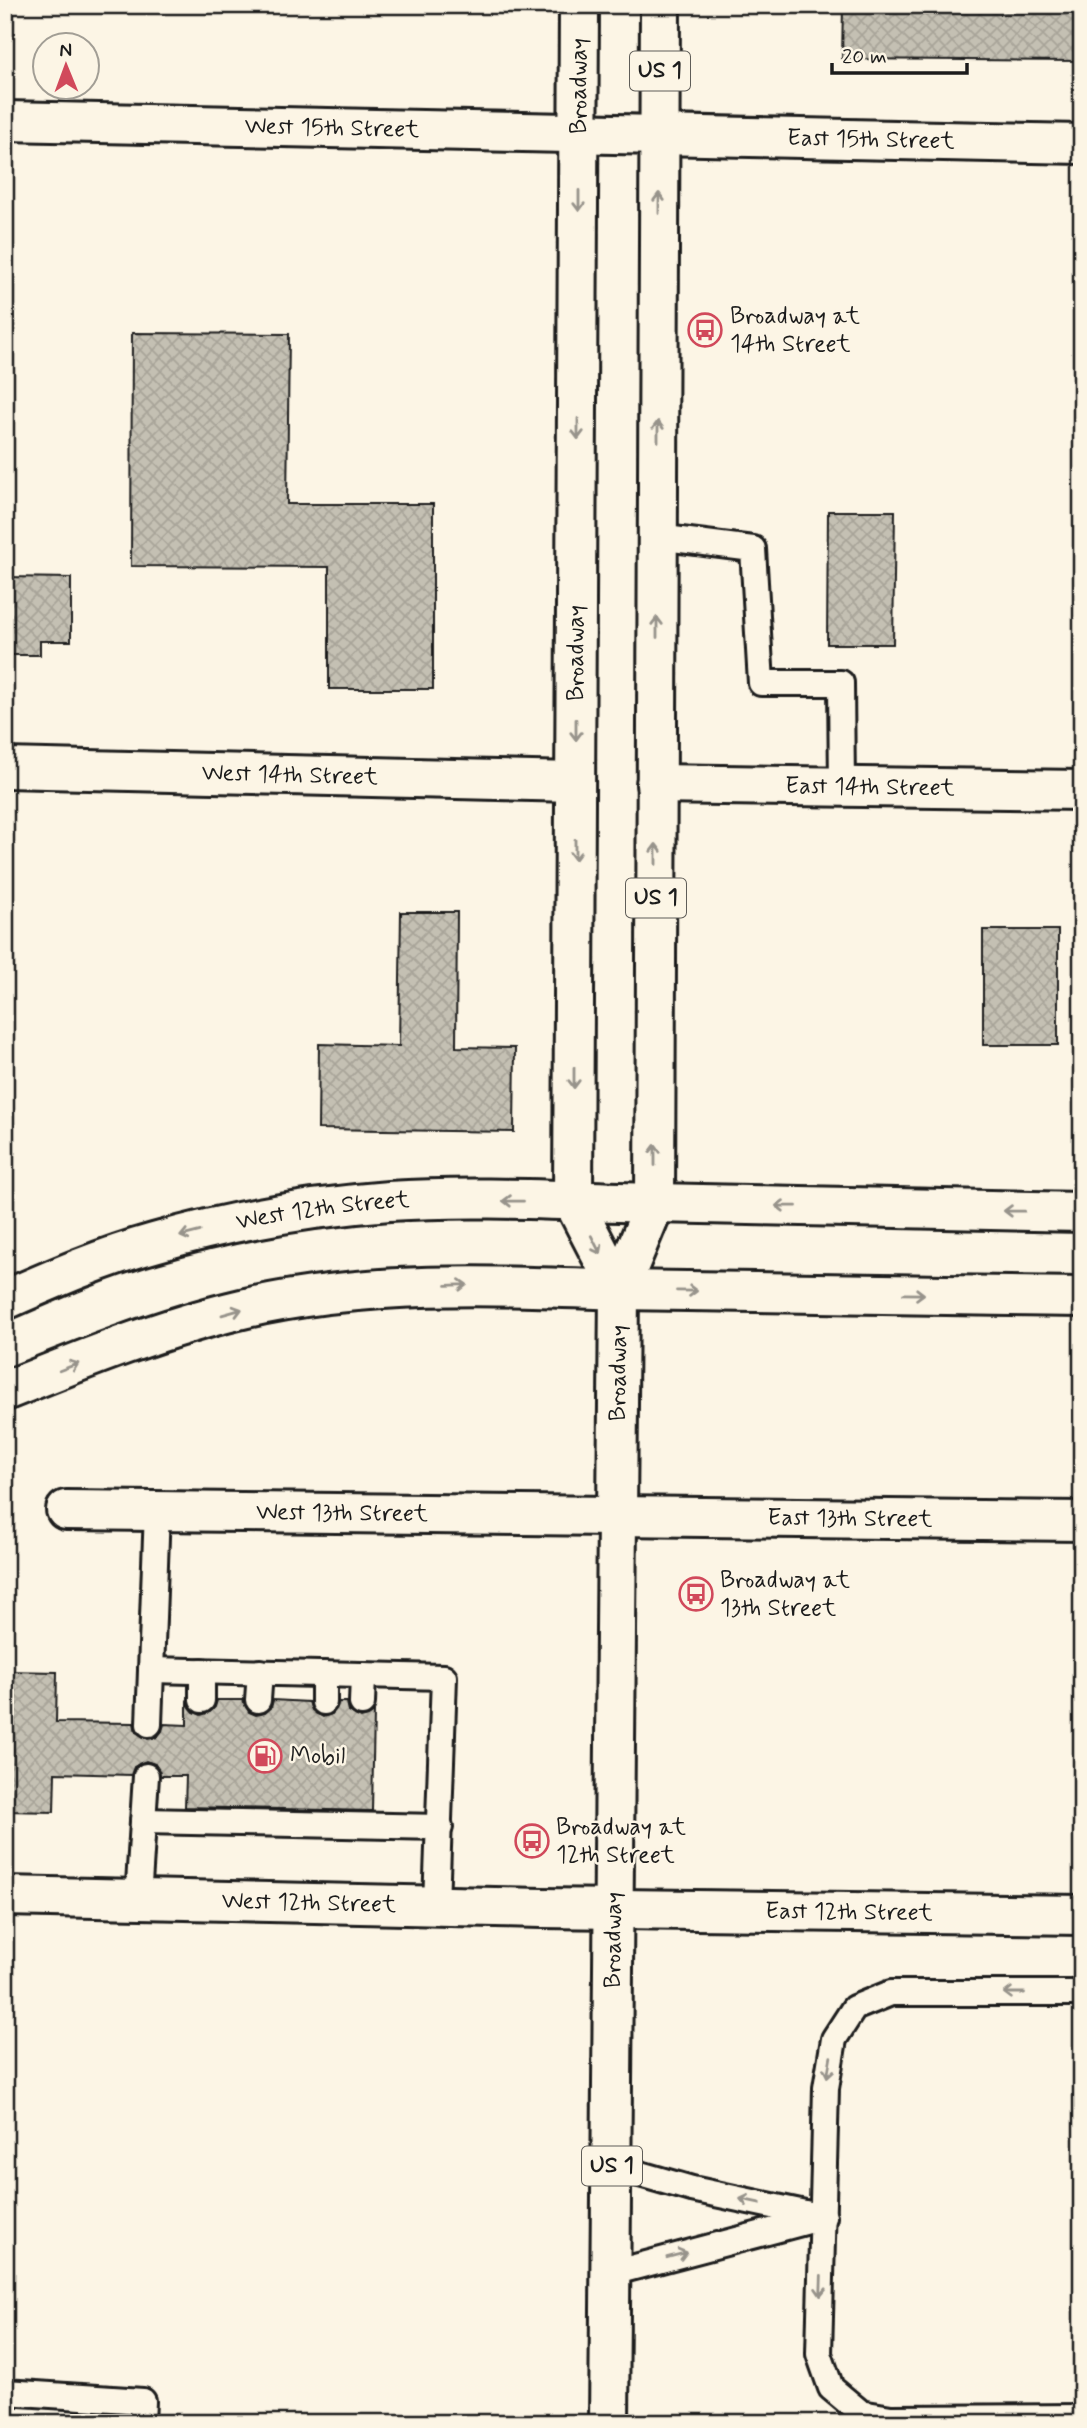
<svg xmlns="http://www.w3.org/2000/svg" width="1087" height="2428" font-family="Mynerve,sans-serif">
  <style>
    .building { fill: url(#building-cross-hatch); stroke: #1c1c1c; stroke-width: 2 }
    .lines { fill: none; stroke-linecap: round; stroke-linejoin: round }
    .service-casing { stroke: #1c1c1c; stroke-width: 30 }
    .minor-casing { stroke: #1c1c1c; stroke-width: 44 }
    .tertiary-casing { stroke: #1c1c1c; stroke-width: 44 }
    .primary-casing { stroke: #1c1c1c; stroke-width: 44 }
    .service { stroke: #fcf5e5; stroke-width: 24 }
    .minor { stroke: #fcf5e5; stroke-width: 38 }
    .tertiary { stroke: #fcf5e5; stroke-width: 38 }
    .primary { stroke: #fcf5e5; stroke-width: 38 }
    .oneway { stroke: #97938b }
    .labels { text-anchor: middle; dominant-baseline: central; stroke-width: 5; stroke-linejoin: round; paint-order: stroke }
    .shield { fill: #fcf5e5; stroke: #5f5d58; stroke-width: 2 }
    .shield-label { font-size: 23px; font-weight: bold; fill: #1c1c1c }
    .street-label { font-size: 24px; fill: #1c1c1c; stroke: #fcf5e5 }
    .poi-label { font-size: 24px; fill: #1c1c1c; stroke: #fcf5e5; text-anchor: start }
  </style>
  <defs>
    <pattern id="building-cross-hatch" width="8" height="8" patternUnits="userSpaceOnUse" patternTransform="scale(1.75)"><rect width="8" height="8" fill="#c4c0b3"/><path d="M0 0l8 8M0 8l8-8" fill="none" stroke="#a8a499"/></pattern>
  </defs>
  <rect width="100%" height="100%" fill="#fcf5e5"/>
  <filter id="ink" filterUnits="userSpaceOnUse"><feTurbulence type="fractalNoise" baseFrequency=".0143" numOctaves="2"/><feDisplacementMap in="SourceGraphic" scale="14" xChannelSelector="R" yChannelSelector="G"/><feConvolveMatrix kernelMatrix="1 2 1 2 8 2 1 2 1" color-interpolation-filters="sRGB"/></filter>
  <g filter="url(#ink)">
    <!-- building -->
    <g class="building">
      <polygon points="843,5 1082,5 1082,61 842,59"/>
      <polygon points="132,333 289,334 287,504 433,504 433,689 329,689 329,567 131,566"/>
      <polygon points="828,511 895,511 893,644 827,644"/>
      <polygon points="5,577 71,578 71,641 40,641 40,655 5,655"/>
      <polygon points="401,912 457,912 456,1047 515,1048 514,1132 318,1129 319,1044 399,1046"/>
      <rect x="983" y="930" width="75" height="115"/>
      <polygon points="5,1671 57,1672 56,1722 134,1723 136,1732 148,1739 157,1737 162,1731 164,1724 187,1725 187,1702 194,1712 201,1715 210,1712 215,1707 217,1700 243,1700 249,1712 256,1715 265,1713 271,1708 273,1700 309,1702 312,1710 323,1717 332,1714 339,1702 347,1702 349,1711 361,1718 368,1716 374,1712 372,1811 185,1807 186,1776 161,1776 155,1764 146,1761 134,1767 131,1775 55,1773 54,1812 5,1811"/>
    </g>
    <g class="lines">
      <defs>
        <g id="service">
          <polyline points="657,537 753,549 761,683 841,683 842,787"/>
          <polyline points="151,1670 444,1677 436,1905"/>
          <polyline points="202,1700 202,1671"/>
          <polyline points="258,1700 260,1672"/>
          <polyline points="324,1702 324,1674"/>
          <polyline points="362,1703 363,1675"/>
          <polyline points="149,1724 157,1511"/>
          <polyline points="143,1821 440,1827"/>
          <polyline points="138,1899 146,1776"/>
          <polyline points="1082,1993 891,1993 854,2008 834,2039 826,2088 819,2354 831,2388 861,2413 891,2418 1082,2417"/>
          <polyline points="612,2273 824,2217 692,2189 612,2166"/>
          <polyline points="5,2392 143,2401 142,2423"/>
        </g>
        <g id="minor">
          <path id="s1" d="M5,121L1082,144"/>
          <path id="s2" d="M5,768L575,782"/>
          <path id="s3" d="M656,784L1082,790"/>
          <polyline points="655,1203 1082,1212"/>
          <polyline points="619,1290 1082,1297"/>
          <path id="s4" d="M66,1510L1082,1521"/>
          <path id="s5" d="M5,1896L542,1908L1082,1915"/>
        </g>
        <g id="tertiary">
          <path id="s6" d="M5,1300C53,1279 103,1257 154,1243C229,1221 311,1207 389,1201C477,1195 567,1201 655,1203"/>
          <path d="M5,1391C82,1360 161,1328 242,1309C366,1280 492,1285 619,1290"/>
        </g>
        <g id="primary">
          <polyline points="579,5 573,1201 619,1290"/>
          <path id="s7" d="M609,2423L619,1290L655,1203L660,5"/>
        </g>
      </defs>
      <!-- service casing -->
      <use href="#service" class="service-casing"/>
      <!-- minor casing -->
      <use href="#minor" class="minor-casing"/>
      <!-- tertiary casing -->
      <use href="#tertiary" class="tertiary-casing"/>
      <!-- primary casing -->
      <use href="#primary" class="primary-casing"/>
      <!-- service -->
      <use href="#service" class="service"/>
      <!-- minor -->
      <use href="#minor" class="minor"/>
      <!-- tertiary -->
      <use href="#tertiary" class="tertiary"/>
      <!-- primary -->
      <use href="#primary" class="primary"/>
    </g>
    <!-- one-way arrows -->
    <defs><path id="oneway-shaft" d="M-6 0H5M1.5-3L5.5 0L1.5 3" fill="none" stroke-width="1.6" stroke-linecap="round" stroke-linejoin="round" transform="scale(1.75)"/></defs>
    <g class="oneway">
      <use href="#oneway-shaft" transform="translate(579 201) rotate(90)"/>
      <use href="#oneway-shaft" transform="translate(659 203) rotate(-90)"/>
      <use href="#oneway-shaft" transform="translate(578 429) rotate(90)"/>
      <use href="#oneway-shaft" transform="translate(658 431) rotate(-90)"/>
      <use href="#oneway-shaft" transform="translate(657 627) rotate(-90)"/>
      <use href="#oneway-shaft" transform="translate(576 730) rotate(90)"/>
      <use href="#oneway-shaft" transform="translate(575 850) rotate(90)"/>
      <use href="#oneway-shaft" transform="translate(656 854) rotate(-90)"/>
      <use href="#oneway-shaft" transform="translate(574 1078) rotate(90)"/>
      <use href="#oneway-shaft" transform="translate(655 1155) rotate(-90)"/>
      <use href="#oneway-shaft" transform="translate(513 1201) rotate(-179)"/>
      <use href="#oneway-shaft" transform="translate(786 1206) rotate(-179)"/>
      <use href="#oneway-shaft" transform="translate(1014 1211) rotate(-179)"/>
      <use href="#oneway-shaft" transform="translate(190 1234) rotate(166)"/>
      <use href="#oneway-shaft" transform="translate(596 1245) rotate(63)"/>
      <use href="#oneway-shaft" transform="translate(457 1285) rotate(-2)"/>
      <use href="#oneway-shaft" transform="translate(687 1291) rotate(1)"/>
      <use href="#oneway-shaft" transform="translate(914 1294) rotate(1)"/>
      <use href="#oneway-shaft" transform="translate(232 1312) rotate(-16)"/>
      <use href="#oneway-shaft" transform="translate(69 1367) rotate(-21)"/>
      <use href="#oneway-shaft" transform="translate(1014 1993) rotate(-180)"/>
      <use href="#oneway-shaft" transform="translate(829 2067) rotate(100)"/>
      <use href="#oneway-shaft" transform="translate(750 2201) rotate(-168)"/>
      <use href="#oneway-shaft" transform="translate(677 2255) rotate(-15)"/>
      <use href="#oneway-shaft" transform="translate(821 2286) rotate(92)"/>
    </g>
  </g>
  <!-- icons -->
  <defs>
    <symbol id="bus-ring" viewBox="-11 -11 22 22"><circle r="9.5" fill="#fcf5e5" stroke="#d1495b" stroke-width="1.5"/><path d="M-5-6H5V4H4V6H2V4H-2V6H-4V4H-5ZM-3.5-4V0h7V-4ZM-3.5 1.2v1.5H-2V1.2ZM2 1.2v1.5H3.5V1.2Z" fill="#d1495b"/></symbol>
    <symbol id="fuel-ring" viewBox="-11 -11 22 22"><circle r="9.5" fill="#fcf5e5" stroke="#d1495b" stroke-width="1.5"/><path d="M-5.5-6h7V0h2V4h1.3V-2.5L3-4.5l.8-.8L6-3V5H2.5V1h-1V6h-7ZM-4.2-4.7v3.2H.2V-4.7Z" fill="#d1495b"/></symbol>
  </defs>
  <g fill-rule="evenodd">
    <use href="#bus-ring" x="686" y="311" width="38" height="38"/>
    <use href="#bus-ring" x="677" y="1575" width="38" height="38"/>
    <use href="#fuel-ring" x="246" y="1737" width="38" height="38"/>
    <use href="#bus-ring" x="513" y="1822" width="38" height="38"/>
  </g>
  <g class="labels">
    <!-- shield labels -->
    <g class="shield">
      <rect x="630" y="51.5" width="60" height="39" rx="5"/>
      <rect x="626" y="878.5" width="60" height="39" rx="5"/>
      <rect x="582" y="2146.5" width="60" height="39" rx="5"/>
    </g>
    <g class="shield-label">
      <text x="660" y="71">US 1</text>
      <text x="656" y="898">US 1</text>
      <text x="612" y="2166">US 1</text>
    </g>
    <!-- street labels -->
    <g class="street-label">
      <text transform="translate(579 86) rotate(-90)">Broadway</text>
      <text stroke="none"><textPath href="#s1" startOffset="327">West 15th Street</textPath></text>
      <text stroke="none"><textPath href="#s1" startOffset="866">East 15th Street</textPath></text>
      <text transform="translate(576 653) rotate(-90)">Broadway</text>
      <text stroke="none"><textPath href="#s2" startOffset="285">West 14th Street</textPath></text>
      <text stroke="none"><textPath href="#s3" startOffset="214">East 14th Street</textPath></text>
      <text stroke="none"><textPath href="#s6" startOffset="332">West 12th Street</textPath></text>
      <text stroke="none"><textPath href="#s7" startOffset="1050">Broadway</textPath></text>
      <text stroke="none"><textPath href="#s4" startOffset="276">West 13th Street</textPath></text>
      <text stroke="none"><textPath href="#s4" startOffset="784">East 13th Street</textPath></text>
      <text stroke="none"><textPath href="#s5" startOffset="304">West 12th Street</textPath></text>
      <text stroke="none"><textPath href="#s5" startOffset="844">East 12th Street</textPath></text>
      <text stroke="none"><textPath href="#s7" startOffset="483">Broadway</textPath></text>
    </g>
    <!-- poi labels -->
    <g class="poi-label">
      <text x="730" y="316">Broadway at<tspan x="730" dy="28">14th Street</tspan></text>
      <text x="720" y="1580">Broadway at<tspan x="720" dy="28">13th Street</tspan></text>
      <text x="290" y="1756">Mobil</text>
      <text x="556" y="1827">Broadway at<tspan x="556" dy="28">12th Street</tspan></text>
    </g>
  </g>
  <!-- margin -->
  <rect width="1087" height="2428" fill="none" stroke="#fcf5e5" stroke-width="28"/>
  <rect x="14" y="14" width="1059" height="2400" fill="none" stroke="#1c1c1c" stroke-width="2.5" filter="url(#ink)"/>
  <!-- north arrow -->
  <g transform="translate(66 66) rotate(359)"><circle r="33" fill="#fcf5e5" stroke="#a29e95" stroke-width="2"/>
  <path d="M0-5L12 26L0 18L-12 26Z" fill="#d1495b"/>
  <text y="-10" font-size="19" font-weight="bold" text-anchor="middle" fill="#1c1c1c">N</text>
  </g>
  <!-- scale -->
  <path d="M832 63v10h135v-10" fill="none" stroke="#1c1c1c" stroke-width="3.5"/>
  <text x="842" y="63" font-size="21" fill="#1c1c1c" stroke="#fcf5e5" stroke-width="5" paint-order="stroke">20 m</text>
</svg>
